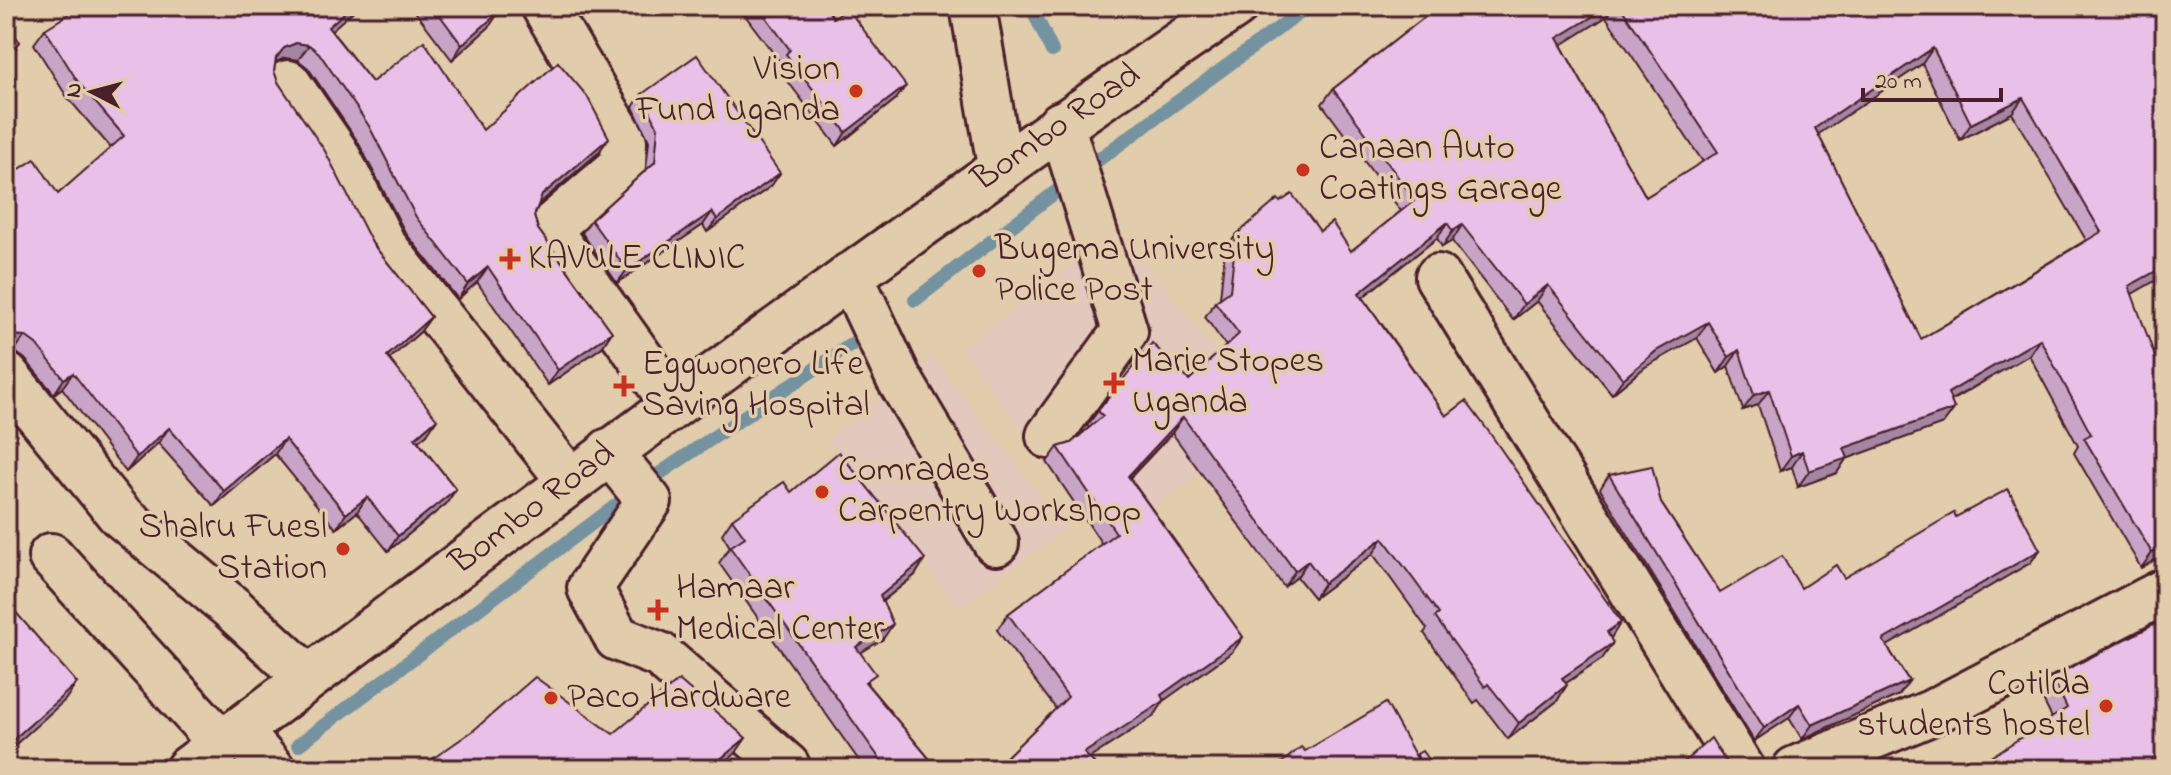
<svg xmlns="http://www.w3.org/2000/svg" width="2171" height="775" font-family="'Indie Flower',sans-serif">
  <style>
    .built { fill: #e3c8bd }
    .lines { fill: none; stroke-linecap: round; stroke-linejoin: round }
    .stream { stroke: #7592a1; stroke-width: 14 }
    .minor-casing { stroke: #4a1f2b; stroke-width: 50 }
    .major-casing { stroke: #4a1f2b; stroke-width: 50 }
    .minor { stroke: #e1ccab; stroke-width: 44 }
    .major { stroke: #e1ccab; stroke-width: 44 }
    .wall { fill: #c8a5c7; stroke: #4a1f2b; stroke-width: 2; fill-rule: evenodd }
    .shaded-wall { fill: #a386a2; stroke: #4a1f2b; stroke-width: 2 }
    .building { fill: #e9c0e7; stroke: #4a1f2b; stroke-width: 2; fill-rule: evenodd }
    .poi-dot { fill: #c8321e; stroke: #e1ccab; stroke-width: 3 }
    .labels { text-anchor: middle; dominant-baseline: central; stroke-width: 7; stroke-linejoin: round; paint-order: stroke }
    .poi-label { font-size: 36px; fill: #4a1f2b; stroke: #e1ccab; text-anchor: start }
    .street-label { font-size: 36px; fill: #4a1f2b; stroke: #e1ccab }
  </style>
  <rect width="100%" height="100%" fill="#e1ccab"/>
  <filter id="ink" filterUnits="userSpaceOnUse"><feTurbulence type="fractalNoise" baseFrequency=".0125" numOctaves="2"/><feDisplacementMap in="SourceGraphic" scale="16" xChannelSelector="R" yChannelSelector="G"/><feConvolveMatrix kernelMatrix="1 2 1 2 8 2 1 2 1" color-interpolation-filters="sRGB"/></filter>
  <g filter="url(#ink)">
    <!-- built -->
    <g class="built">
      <polygon points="1117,230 1269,416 1187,483 1105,541 961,350"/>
      <polygon points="933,357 1066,529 958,608 828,440"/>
    </g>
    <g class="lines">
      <!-- stream -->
      <g class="stream">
        <polyline points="1031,6 1052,51"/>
        <polyline points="1087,168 1309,6"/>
        <polyline points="915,300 1066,184"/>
        <polyline points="659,474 855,342"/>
        <polyline points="298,745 622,501"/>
      </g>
      <defs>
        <g id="minor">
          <polyline points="544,6 624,141 623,165 548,229 673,403"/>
          <polyline points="973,6 1000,166"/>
          <polyline points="288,83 336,153 384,246 570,481"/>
          <polyline points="850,275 898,377 996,543"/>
          <polyline points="1438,277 1742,769"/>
          <polyline points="6,375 119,514 232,608 308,678"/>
          <polyline points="1049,436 1125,331 1061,124"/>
          <polyline points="609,451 649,501 590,588 617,638 660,655 787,766"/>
          <polyline points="51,556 222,744"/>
          <polyline points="239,731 272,769"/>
          <polyline points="1795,769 1933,712 2165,591"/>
        </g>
        <path id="major" d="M188,769C533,509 877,249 1235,6"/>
      </defs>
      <!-- minor casing -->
      <use href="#minor" class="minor-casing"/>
      <!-- major casing -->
      <use href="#major" class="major-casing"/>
      <!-- minor -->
      <use href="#minor" class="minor"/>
      <!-- major -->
      <use href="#major" class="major"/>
    </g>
    <!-- wall -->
    <g class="wall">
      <polygon points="359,6 331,30 372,82 483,130 598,153 539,204 534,216 538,229 612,332 602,347 548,385 477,282 458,299 405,232 358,142 308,68 298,60 285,58 275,62 274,71 278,82 372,243 431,317 420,332 389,359 427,434 418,441 456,489 446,504 388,551 357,512 336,529 275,454 214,506 158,443 126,472 62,388 54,394 25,359 14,351 6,351 6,178 58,194 111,148 67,97 34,44 45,29"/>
      <polygon points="411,6 494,6 489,27 452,60"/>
      <polygon points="738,6 825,6 896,99 837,146 777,67 780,62"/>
      <path d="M1439,6H2165L2161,21L2165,27V275L2132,294L2165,554L2141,568L2074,453L2078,446L2029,355L1951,401L1954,409L1943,424L1846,459L1837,473L1798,487L1792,467L1780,471L1758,405L1743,410L1728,366L1718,373L1697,338L1645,367L1612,394L1537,301L1513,320L1452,241L1442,247L1437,238L1363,297L1446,416L1610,638L1602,659L1566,683L1557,701L1508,739L1478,700L1474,703L1424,633L1427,629L1373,554L1314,598L1297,577L1284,587L1172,433L1130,478L1243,637L1232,652L1164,700L1154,716L1089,758L998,765L1056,709L997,630L1008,614L1102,544L1047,462L1058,447L1071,443L1089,428L1087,426L1098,411L1189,380L1226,346L1205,317L1215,302L1220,298L1225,250L1236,235L1280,202L1320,231L1351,251L1401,211L1322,104L1333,89ZM1606,17L1703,162L1646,197L1561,45ZM1922,64L1960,140L2012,113L2086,240L1921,339L1818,134Z"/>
      <polygon points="642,94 780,173 771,186 707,232 703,225 617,283 582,233 591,220 646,170 649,141 633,107"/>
      <polygon points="1609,475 1661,503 1720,593 1801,588 1844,578 1956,517 2040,550 2030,563 1887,646 1909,681 1899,695 1802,739 1789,718 1754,741 1600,489"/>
      <polygon points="791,492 925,559 915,575 883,601 883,639 860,653 868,685 938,769 865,769 719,563 730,547 722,534 732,519"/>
      <polygon points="2052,677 2165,769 2052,718 2040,694"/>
    </g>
    <!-- shaded-wall -->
    <g class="shaded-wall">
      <polygon points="352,6 359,6 318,42 328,27"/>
      <polygon points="1610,6 1614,6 1606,17 1547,54 1557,38"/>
      <polygon points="2165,8 2165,19 2144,28 2155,12"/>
      <polygon points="499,12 489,27 452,60 462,45"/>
      <polygon points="20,42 12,53 6,58 6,54"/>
      <polygon points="296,43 309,45 298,60 285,58 273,63 265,73 284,48"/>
      <polygon points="1933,48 1922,64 1804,144 1815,128"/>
      <polygon points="906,86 896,99 837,146 846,132"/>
      <polygon points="2023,98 2012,113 1960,140 1971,124"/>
      <polygon points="609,138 598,153 532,210 542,195"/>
      <polygon points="780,173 771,186 707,232 717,219"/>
      <polygon points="712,212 703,225 617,283 627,270"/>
      <polygon points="1447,223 1437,238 1349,308 1359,293"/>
      <polygon points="1462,225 1452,241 1442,247 1453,231"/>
      <polygon points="2165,266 2165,275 2118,302 2129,286"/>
      <polygon points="488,267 477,282 458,299 468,284"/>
      <polygon points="1548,285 1537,301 1513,320 1524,304"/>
      <polygon points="431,317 420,332 376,371 387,356"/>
      <polygon points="1708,322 1697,338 1645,367 1612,394 1623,379 1656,351"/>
      <polygon points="612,332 602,347 548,385 558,370"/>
      <polygon points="12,335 25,336 14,351 6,351 6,338"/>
      <polygon points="2040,339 2029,355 1937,408 1948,393"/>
      <polygon points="1739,350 1728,366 1718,373 1729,357"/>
      <polygon points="73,373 62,388 54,394 64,379"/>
      <polygon points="1769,390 1758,405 1743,410 1754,395"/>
      <polygon points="1954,409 1943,424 1846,459 1837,473 1798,487 1809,471 1844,448"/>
      <polygon points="1183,417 1172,433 1117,491 1128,476"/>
      <polygon points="437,419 427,434 404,453 415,438"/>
      <polygon points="169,428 158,443 126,472 137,457"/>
      <polygon points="285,439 275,454 214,506 224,491"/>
      <polygon points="1802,451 1792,467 1780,471 1791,456"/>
      <polygon points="456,489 446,504 388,551 398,536"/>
      <polygon points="367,497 357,512 336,529 346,514"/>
      <polygon points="1383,538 1373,554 1314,598 1324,583"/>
      <polygon points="2165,545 2165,554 2141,568 2152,553"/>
      <polygon points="2040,550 2030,563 1873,654 1883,640"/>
      <polygon points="925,559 915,575 870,611 880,596"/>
      <polygon points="1308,561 1297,577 1284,587 1295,571"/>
      <polygon points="1621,622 1611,638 1596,648 1607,632"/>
      <polygon points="893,624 883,639 845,662 856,647"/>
      <polygon points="1243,637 1232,652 1159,704 1164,701 1154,716 1073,769 1084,753 1161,695"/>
      <polygon points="1613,643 1602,659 1551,693 1562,678"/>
      <polygon points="1909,681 1899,695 1802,739 1812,725"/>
      <polygon points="77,683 65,700 6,753 6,746"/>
      <polygon points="1567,685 1557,701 1508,739 1519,723"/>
      <polygon points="1799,704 1789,718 1754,741 1764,728"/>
      <polygon points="746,738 735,754 716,769 708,769"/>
    </g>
    <!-- building -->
    <g class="building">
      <polygon points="82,6 352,6 328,27 372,82 424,41 483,130 558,62 587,96 609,138 542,195 534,216 538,229 612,332 558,370 488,267 468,284 416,217 369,126 319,53 309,45 296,43 284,48 276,58 274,71 278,82 325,151 372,243 431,317 387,356 437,419 415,438 456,489 398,536 367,497 346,514 285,439 224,491 169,428 137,457 73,373 64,379 36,344 25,336 12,335 6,338 6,178 35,159 58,194 124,136 78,82 45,29"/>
      <polygon points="433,6 494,6 499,12 462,45"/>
      <polygon points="758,6 825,6 833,18 847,8 906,86 846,132 786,54 790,50"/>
      <path d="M1439,6H1610L1557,38L1646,197L1718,152L1620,6H2165V8L2155,12L2165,27V266L2129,286L2156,359L2165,356V545L2152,553L2084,438L2091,434L2040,339L1948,393L1954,409L1844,448L1848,458L1809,471L1802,451L1791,456L1769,390L1754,395L1739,350L1729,357L1708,322L1656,351L1623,379L1548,285L1524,304L1462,225L1453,231L1447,223L1359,293L1446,416L1466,401L1489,432L1621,622L1607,632L1613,643L1562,678L1567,685L1519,723L1488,684L1485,687L1435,617L1439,614L1383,538L1324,583L1308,561L1295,571L1183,417L1128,476L1243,637L1161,695L1164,701L1084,753L1094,763L1088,769H988L995,762L998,765L1068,697L1008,614L1116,533L1058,447L1071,443L1103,416L1098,411L1152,343L1189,380L1239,334L1215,302L1230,291L1236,235L1278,199L1280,202L1292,194L1320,231L1332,222L1351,251L1415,200L1333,89ZM1933,48L1971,124L2023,98L2101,232L1921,339L1815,128Z"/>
      <polygon points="6,25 20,42 6,54"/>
      <polygon points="697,55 780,173 717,219 712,212 627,270 591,220 655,162 658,128 642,94"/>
      <polygon points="839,452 925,559 880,596 893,624 856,647 876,674 865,682 938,769 887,769 730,547 745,537 732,519 784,482 791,492"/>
      <polygon points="1652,466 1661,503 1720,593 1782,556 1801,588 1836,565 1844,578 1954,513 1956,517 2008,489 2040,550 1883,640 1909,681 1812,725 1799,704 1764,728 1609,475"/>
      <polygon points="6,601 77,683 6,746"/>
      <polygon points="2165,619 2165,769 1972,769 2067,708 2052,677"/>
      <polygon points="535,677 613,734 679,680 746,738 708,769 418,769 474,730"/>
      <polygon points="1386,703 1419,762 1417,754 1422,751 1435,769 1274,769 1301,747 1305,751"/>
      <polygon points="1711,738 1730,769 1676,769"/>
    </g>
  </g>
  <!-- markers -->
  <g class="poi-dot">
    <circle cx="856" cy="91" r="8"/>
    <circle cx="1303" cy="170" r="8"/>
    <path d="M506 247h8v8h8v8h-8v8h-8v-8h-8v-8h8z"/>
    <circle cx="979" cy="271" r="8"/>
    <path d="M1110 371h8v8h8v8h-8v8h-8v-8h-8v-8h8z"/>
    <path d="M620 374h8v8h8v8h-8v8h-8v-8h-8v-8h8z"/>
    <circle cx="822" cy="492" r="8"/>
    <circle cx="343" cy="549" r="8"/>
    <path d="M654 598h8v8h8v8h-8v8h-8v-8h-8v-8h8z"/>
    <circle cx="551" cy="698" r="8"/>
    <circle cx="2106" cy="706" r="8"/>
  </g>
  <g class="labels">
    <!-- poi labels -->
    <g class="poi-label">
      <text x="840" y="70" text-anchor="end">Vision<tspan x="840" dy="41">Fund Uganda</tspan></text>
      <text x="1319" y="149">Canaan Auto<tspan x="1319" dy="41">Coatings Garage</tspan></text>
      <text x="995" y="250">Bugema University<tspan x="995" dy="41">Police Post</tspan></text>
      <text x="528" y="259">KAVULE CLINIC</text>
      <text x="1132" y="362">Marie Stopes<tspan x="1132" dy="41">Uganda</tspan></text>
      <text x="642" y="365">Eggwonero Life<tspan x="642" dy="41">Saving Hospital</tspan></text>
      <text x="838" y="471">Comrades<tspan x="838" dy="41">Carpentry Workshop</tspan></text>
      <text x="327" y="528" text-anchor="end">Shalru Fuesl<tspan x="327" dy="41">Station</tspan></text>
      <text x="676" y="589">Hamaar<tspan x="676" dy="41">Medical Center</tspan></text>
      <text x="2090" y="685" text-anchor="end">Cotilda<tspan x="2090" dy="41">students hostel</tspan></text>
      <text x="567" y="698">Paco Hardware</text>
    </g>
    <!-- street labels -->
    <g class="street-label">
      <text transform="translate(1057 128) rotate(-35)">Bombo Road</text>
      <text transform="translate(533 509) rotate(-37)">Bombo Road</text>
    </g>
  </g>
  <!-- margin -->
  <rect width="2171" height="775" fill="none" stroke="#e1ccab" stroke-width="32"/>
  <rect x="16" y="16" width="2139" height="743" fill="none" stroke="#4a1f2b" stroke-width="3" filter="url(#ink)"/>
  <!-- north arrow -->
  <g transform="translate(92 92) rotate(276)" stroke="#e1ccab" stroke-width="6" paint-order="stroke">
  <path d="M0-6L14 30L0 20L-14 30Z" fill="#4a1f2b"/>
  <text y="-12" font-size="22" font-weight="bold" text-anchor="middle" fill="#4a1f2b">N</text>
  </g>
  <!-- scale -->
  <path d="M1863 88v12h138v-12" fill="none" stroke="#4a1f2b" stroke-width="4"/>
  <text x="1875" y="88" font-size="24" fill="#4a1f2b" stroke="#e1ccab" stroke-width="6" paint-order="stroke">20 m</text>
</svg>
